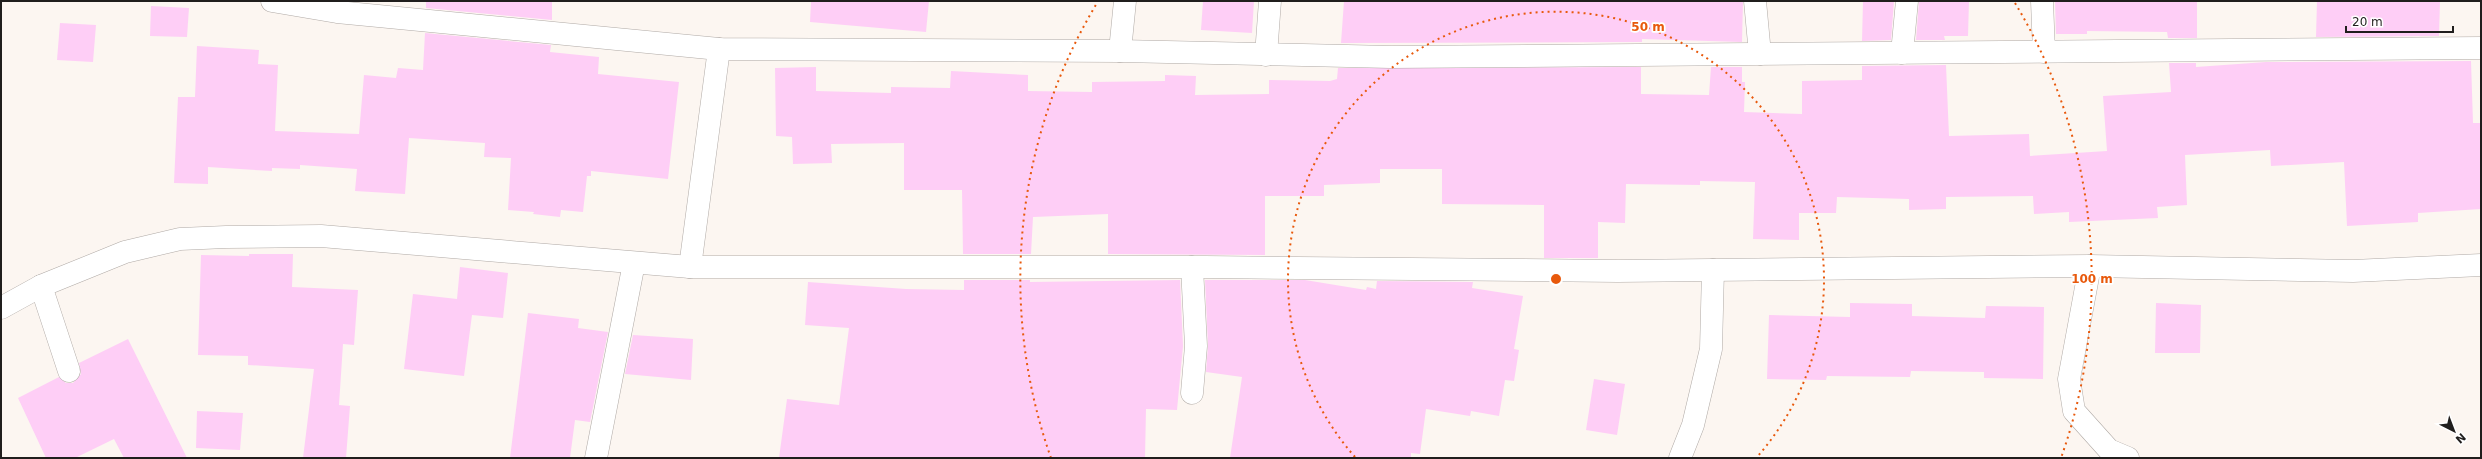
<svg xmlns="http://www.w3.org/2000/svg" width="2482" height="459" font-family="'DejaVu Sans',sans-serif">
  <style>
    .building { fill: #fecef6 }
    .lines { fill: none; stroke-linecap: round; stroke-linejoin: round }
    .minor-casing { stroke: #b0aaa6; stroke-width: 23 }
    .minor { stroke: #fff; stroke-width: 22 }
    .ring { fill: none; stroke: #e8590c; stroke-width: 2; stroke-dasharray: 2 4 }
    .centre { fill: #e8590c; stroke: #fff; stroke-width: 2 }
    .ring-label { font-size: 12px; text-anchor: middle; font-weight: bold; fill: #e8590c; stroke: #fff; stroke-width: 3.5; stroke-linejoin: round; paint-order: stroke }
  </style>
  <rect width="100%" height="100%" fill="#fcf6f1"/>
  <!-- building -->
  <g class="building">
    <polygon points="426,1 552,1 552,20 426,8"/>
    <polygon points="811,1 929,1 926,32 810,22"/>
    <polygon points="1203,1 1254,1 1252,33 1201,30"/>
    <polygon points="1344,1 1743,1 1742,42 1642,39 1642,42 1341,43"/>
    <polygon points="1863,1 1894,1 1891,40 1862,41"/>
    <polygon points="1919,1 1969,1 1968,36 1944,36 1945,40 1916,40"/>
    <polygon points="2055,1 2197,1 2197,38 2168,38 2167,32 2087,31 2087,34 2056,34"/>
    <polygon points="2317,1 2440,1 2439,36 2316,37"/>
    <polygon points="151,6 189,8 187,37 150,36"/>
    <polygon points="60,23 96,25 93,62 57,60"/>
    <polygon points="425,33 551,45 550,52 599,57 598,74 679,82 668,179 591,171 591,176 587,176 583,212 561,210 560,217 533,214 534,212 508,210 511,158 484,157 485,143 409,138 405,194 355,191 357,169 300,165 300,169 272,168 272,171 208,167 208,184 174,183 178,97 195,97 197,46 259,50 258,64 278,65 275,131 359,134 364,75 396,78 398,68 423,70"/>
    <polygon points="2471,61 2473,123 2481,123 2481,209 2418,213 2418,222 2347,226 2344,162 2271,166 2270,150 2185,155 2187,205 2157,207 2158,218 2069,222 2069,212 2034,214 2033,196 1946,197 1946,209 1909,210 1909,199 1837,197 1836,213 1799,213 1799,240 1753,239 1755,182 1700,181 1700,185 1626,184 1625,223 1598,222 1598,258 1544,258 1544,205 1442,204 1442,169 1380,169 1380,183 1324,185 1324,196 1265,196 1265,255 1108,254 1108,214 1033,217 1031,254 963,254 962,190 904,190 904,143 831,144 832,163 793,164 792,137 776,136 775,68 816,67 816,91 891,93 891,87 950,88 951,71 1028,75 1028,91 1092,92 1092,82 1165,81 1165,75 1196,76 1195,95 1269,94 1269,80 1330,81 1337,79 1338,68 1641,67 1641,94 1709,95 1711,67 1742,67 1742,82 1745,82 1744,112 1802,114 1802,81 1862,80 1862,66 1946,65 1949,136 2029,134 2030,156 2107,151 2103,96 2171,92 2169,63 2196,63 2196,67 2266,62"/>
    <polygon points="249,254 293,254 292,287 358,290 354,345 343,344 339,405 350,406 346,458 303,458 314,369 248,365 248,356 198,355 201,255 249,256"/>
    <polygon points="460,267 508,273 503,318 472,315 464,376 404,369 413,294 457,299"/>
    <polygon points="964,280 1030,280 1030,282 1180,280 1183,346 1177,410 1146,409 1145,458 779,458 787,399 839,405 849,328 805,325 808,282 906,289 964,290"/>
    <polygon points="1205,280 1305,280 1366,290 1367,287 1376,289 1377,281 1473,282 1472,288 1523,296 1514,349 1519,350 1514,381 1505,380 1499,416 1471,411 1470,416 1426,409 1420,454 1411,453 1411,458 1230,458 1242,377 1206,372 1208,345"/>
    <polygon points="1850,303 1912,304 1912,316 1985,318 1986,306 2044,307 2043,379 1984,378 1984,372 1911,371 1910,377 1827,376 1826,380 1767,379 1769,315 1850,317"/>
    <polygon points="2156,303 2201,305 2200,353 2155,353"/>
    <polygon points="528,313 579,319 578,328 608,332 590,422 575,420 570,458 510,458"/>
    <polygon points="633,335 693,339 691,380 625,374"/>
    <polygon points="128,339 187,458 124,458 114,439 75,458 46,458 18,398 59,377 66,383 73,383 81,374 79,363"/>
    <polygon points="1594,379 1625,384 1617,435 1586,430"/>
    <polygon points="197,411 243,413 240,450 196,448"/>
  </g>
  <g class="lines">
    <defs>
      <g id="minor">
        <polyline points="272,1 337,12 719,49 1120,51 1391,57 2481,48"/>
        <polyline points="1755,1 1760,54"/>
        <polyline points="2042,1 2044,52"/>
        <polyline points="1120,51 1125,1"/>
        <polyline points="1902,53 1907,1"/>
        <polyline points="1266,55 1270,1"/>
        <polyline points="2090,266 2069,379 2074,411 2109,450 2128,458"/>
        <polyline points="690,267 719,49"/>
        <polyline points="1192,267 1196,346 1192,393"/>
        <polyline points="41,286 69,371"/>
        <polyline points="1,308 41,286 125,252 180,239 226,237 321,236 690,267 1205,267 1618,271 2090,266 2353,271 2481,265"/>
        <polyline points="596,458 634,263"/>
        <polyline points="1680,458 1693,425 1711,349 1713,270"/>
      </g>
    </defs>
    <!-- minor casing -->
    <use href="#minor" class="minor-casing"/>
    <!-- minor -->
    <use href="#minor" class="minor"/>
  </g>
  <!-- distance rings -->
  <g class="ring">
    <path d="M1355 457A268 268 0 1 1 1757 457"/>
    <path d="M1051 458A536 536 0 0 1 1097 3M2015 3A536 536 0 0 1 2061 458"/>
  </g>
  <circle cx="1556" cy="279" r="6" class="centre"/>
  <g class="ring-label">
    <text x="1648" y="31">50 m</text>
    <text x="2092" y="283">100 m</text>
  </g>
  <!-- border -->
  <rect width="2482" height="459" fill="none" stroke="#201e1d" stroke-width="4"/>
  <!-- north arrow -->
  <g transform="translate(2454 431) rotate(138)" stroke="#ffffff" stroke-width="3" paint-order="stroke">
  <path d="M0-3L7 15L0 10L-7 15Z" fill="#201e1d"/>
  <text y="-6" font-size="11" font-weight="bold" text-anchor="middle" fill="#201e1d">N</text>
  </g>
  <!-- scale -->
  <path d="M2346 26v6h107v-6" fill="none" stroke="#201e1d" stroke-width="2"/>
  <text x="2352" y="26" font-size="12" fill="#201e1d" stroke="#ffffff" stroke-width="3" paint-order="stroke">20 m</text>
</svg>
